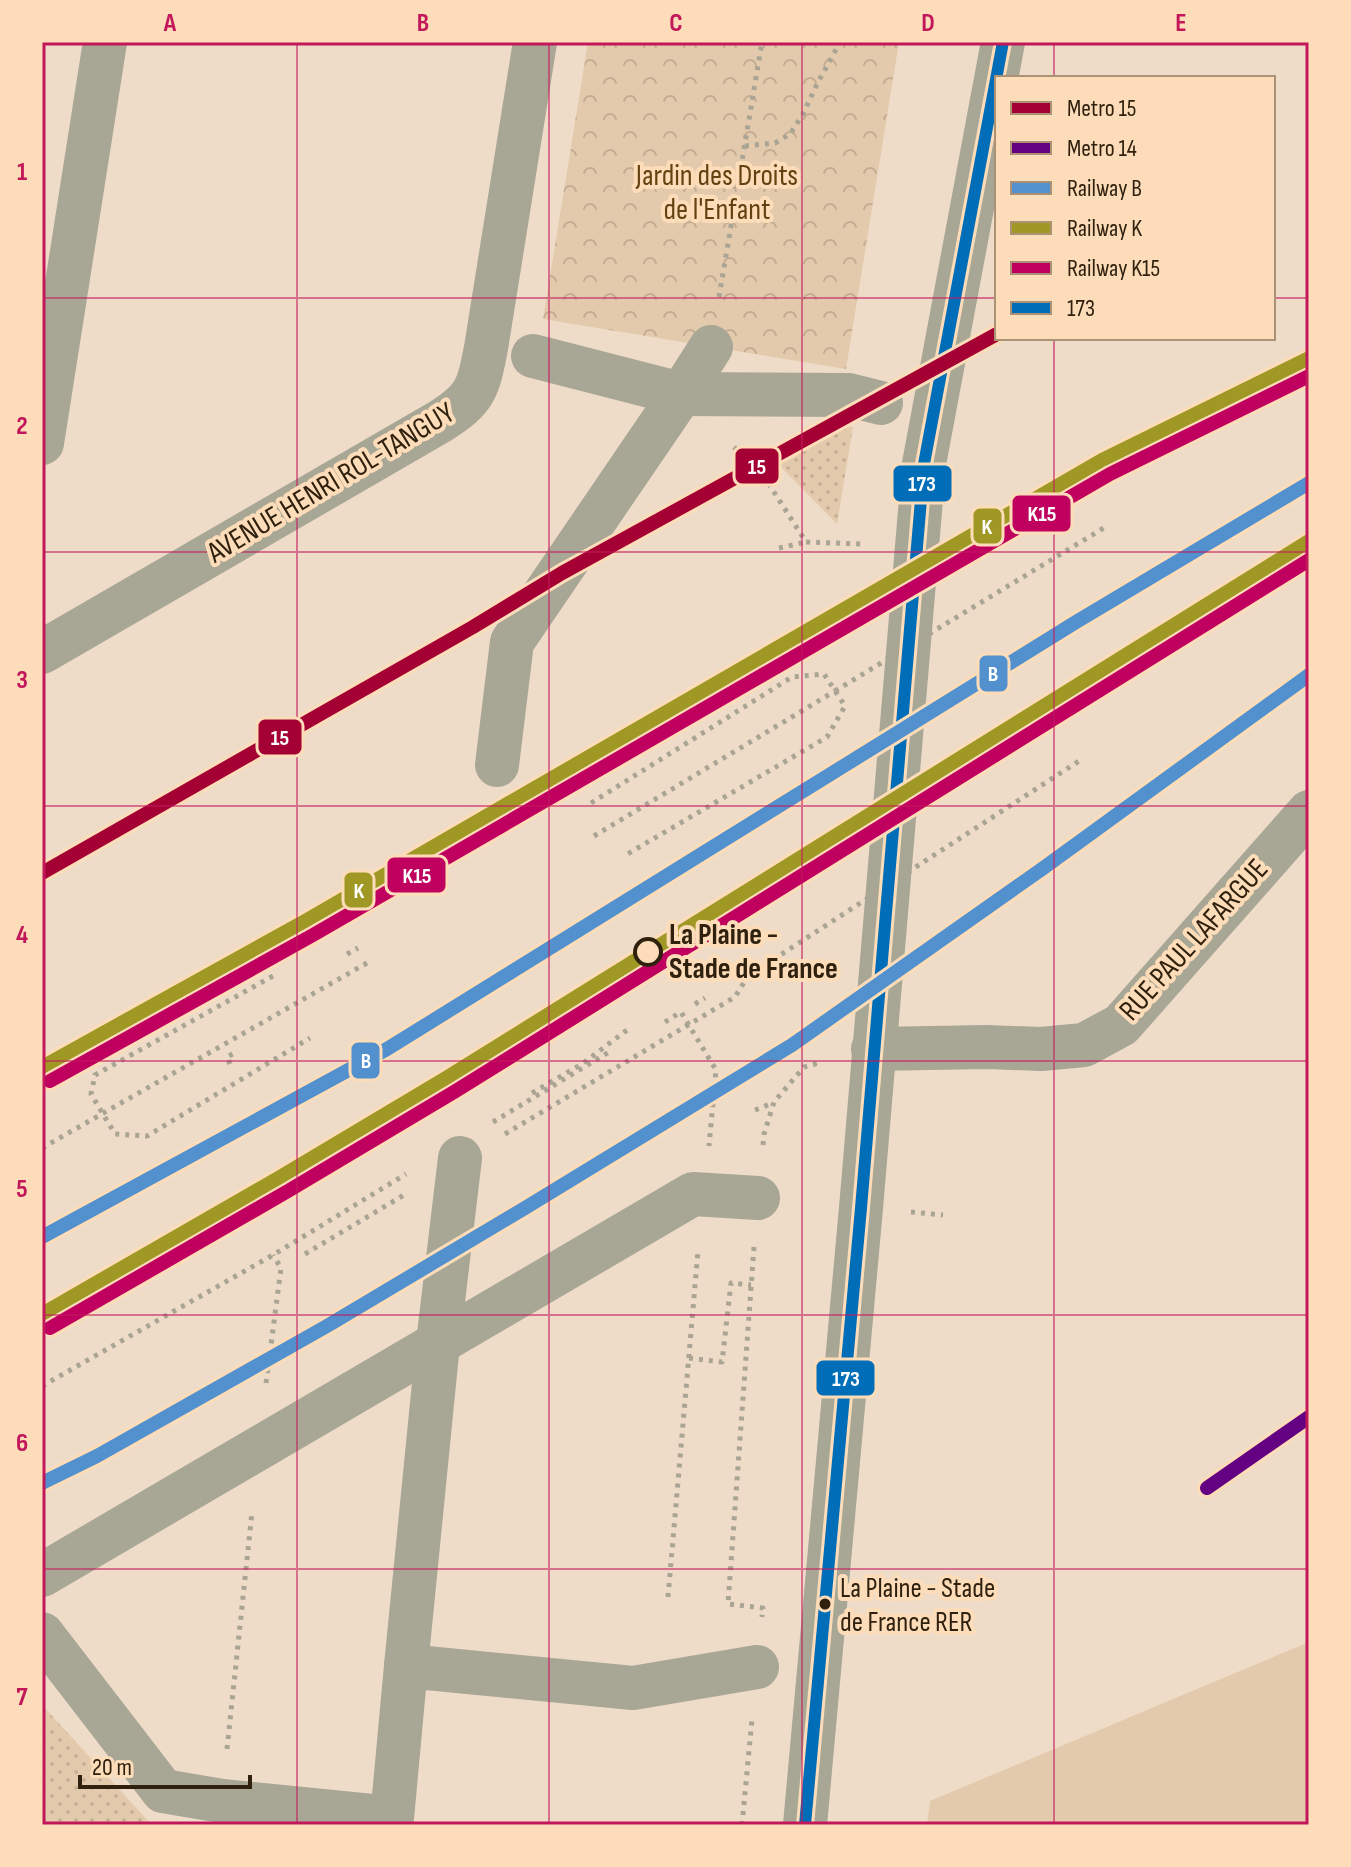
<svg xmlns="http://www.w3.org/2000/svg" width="1351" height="1867" font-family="'Sofia Sans Condensed',sans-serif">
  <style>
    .grass { fill: url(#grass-dots) }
    .park { fill: url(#park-crowns) }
    .garden { fill: #e4caac }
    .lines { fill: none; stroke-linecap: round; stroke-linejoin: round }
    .path { stroke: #aaa494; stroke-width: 5; stroke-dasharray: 4 6; stroke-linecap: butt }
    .minor { stroke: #a8a695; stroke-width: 44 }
    .path-bridge { stroke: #aaa494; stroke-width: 5; stroke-dasharray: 4 6; stroke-linecap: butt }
    .bus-1-casing { stroke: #fdddb9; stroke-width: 18 }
    .bus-1 { stroke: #006db8; stroke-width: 12 }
    .rail-1-casing { stroke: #fdddb9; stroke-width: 20 }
    .rail-2-casing { stroke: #fdddb9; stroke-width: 20 }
    .rail-3-casing { stroke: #fdddb9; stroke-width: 20 }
    .rail-1 { stroke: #5291ce; stroke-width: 14 }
    .rail-2 { stroke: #9f9825; stroke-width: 14 }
    .rail-3 { stroke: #bf005f; stroke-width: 14 }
    .metro-1-casing { stroke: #fdddb9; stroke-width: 20 }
    .metro-2-casing { stroke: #fdddb9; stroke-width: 20 }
    .metro-1 { stroke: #a50034; stroke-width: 14 }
    .metro-2 { stroke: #640082; stroke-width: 14 }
    .grid { fill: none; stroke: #c2185b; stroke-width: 2; stroke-opacity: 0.55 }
    .stop-dot { fill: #fdddb9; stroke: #30210f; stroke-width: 4 }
    .bus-dot { fill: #30210f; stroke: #fdddb9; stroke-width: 3 }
    .labels { text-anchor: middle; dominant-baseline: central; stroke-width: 8; stroke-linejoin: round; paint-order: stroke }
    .bus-label { font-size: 28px; fill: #30210f; stroke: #fdddb9; text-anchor: start }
    .park-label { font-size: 30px; fill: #644111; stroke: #fdddb9 }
    .street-label { font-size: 30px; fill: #30210f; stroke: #fdddb9 }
    .stop-label { font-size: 30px; font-weight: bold; fill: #30210f; stroke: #fdddb9; text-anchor: start }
    .line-badge { stroke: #fdddb9; stroke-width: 3 }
    .badge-label { font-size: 22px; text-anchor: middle; font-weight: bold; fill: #fff }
    .neatline { fill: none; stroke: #c2185b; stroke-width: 3 }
    .grid-label { font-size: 26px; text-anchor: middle; font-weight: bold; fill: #c2185b }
  </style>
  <defs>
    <pattern id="grass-dots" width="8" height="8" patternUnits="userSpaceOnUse" patternTransform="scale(2)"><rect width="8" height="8" fill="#e4caac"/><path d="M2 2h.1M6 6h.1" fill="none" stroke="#c4ad93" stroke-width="1.8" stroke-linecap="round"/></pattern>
    <pattern id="park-crowns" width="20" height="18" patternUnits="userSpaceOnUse" patternTransform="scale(2)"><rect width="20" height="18" fill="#e4caac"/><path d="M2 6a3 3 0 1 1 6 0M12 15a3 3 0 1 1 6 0" fill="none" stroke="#c4ad93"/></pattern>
  </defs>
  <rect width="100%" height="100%" fill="#eedcc8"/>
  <!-- grass -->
  <g class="grass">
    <polygon points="823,422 853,427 837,524 779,465"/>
    <polygon points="42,1705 152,1825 42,1825"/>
  </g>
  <!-- park -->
  <polygon class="park" points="588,42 899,42 846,369 543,319"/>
  <!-- garden -->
  <polygon class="garden" points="1309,1642 1309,1825 927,1825 930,1801"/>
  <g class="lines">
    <!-- path -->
    <g class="path">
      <polyline points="745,146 775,143 790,134 803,114 817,84 840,42"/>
      <polyline points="719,297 762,42"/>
      <polyline points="734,447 765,478 806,542 861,544"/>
      <polyline points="779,548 806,542"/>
      <polyline points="591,803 792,677 824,674 845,706 827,737 624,856"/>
      <polyline points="594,836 835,691"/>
      <polyline points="347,954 358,948"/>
      <polyline points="273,976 95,1075 91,1094 115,1134 147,1136 310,1038"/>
      <polyline points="695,1004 705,998"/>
      <polyline points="665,1022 681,1012 716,1070 709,1146"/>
      <polyline points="230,1064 227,1057 238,1051"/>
      <polyline points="532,1093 582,1064 631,1027"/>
      <polyline points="755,1110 773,1103"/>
      <polyline points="493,1122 609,1052"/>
      <polyline points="505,1134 735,997 748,976"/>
      <polyline points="763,1145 764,1134 774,1102 804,1067 822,1062"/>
      <polyline points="42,1148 367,963"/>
      <polyline points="911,1212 943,1215"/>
      <polyline points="754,1247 728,1604 763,1608 762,1617"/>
      <polyline points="305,1254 404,1195"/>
      <polyline points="689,1358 722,1362 731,1283 751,1285"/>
      <polyline points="266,1383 281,1268 273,1255"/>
      <polyline points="42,1386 273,1255 406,1174"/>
      <polyline points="668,1597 698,1251"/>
      <polyline points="227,1749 252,1512"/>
      <polyline points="742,1825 752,1719"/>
    </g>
    <!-- minor -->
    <g class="minor">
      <polyline points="533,356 681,394 849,395 881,403"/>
      <polyline points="42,443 105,42"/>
      <path d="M42,652L439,422C476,399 478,389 486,348L535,42"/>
      <polyline points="497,765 512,642 681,394 711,347"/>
      <polyline points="873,1049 987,1047 1041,1049 1084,1045 1121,1025 1309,812"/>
      <polyline points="42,1575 693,1194 758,1198"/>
      <polyline points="42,1634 163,1791 222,1801 392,1818 406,1666 633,1688 757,1667"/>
      <polyline points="406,1666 438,1343 460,1158"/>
      <polyline points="805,1825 861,1208 924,464 1003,42"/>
    </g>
    <!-- path-bridge -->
    <g class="path-bridge">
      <polyline points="835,691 1107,526"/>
      <polyline points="748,976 1079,761"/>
    </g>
    <defs>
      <polyline id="bus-1" points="805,1825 861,1208 924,464 1003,42"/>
    </defs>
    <!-- bus-1 casing -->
    <use href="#bus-1" class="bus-1-casing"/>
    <!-- bus-1 -->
    <use href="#bus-1" class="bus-1"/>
    <defs>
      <g id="rail-1">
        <polyline points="42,1237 387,1049 1076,622 1309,483"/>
        <polyline points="42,1483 97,1456 327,1326 525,1208 792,1045 1042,869 1309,675"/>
      </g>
      <g id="rail-2">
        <polyline points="42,1067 305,921 1102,460 1309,358"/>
        <polyline points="42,1314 280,1177 446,1078 1309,541"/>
      </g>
      <g id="rail-3">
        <polyline points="50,1081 313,935 1110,474 1309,376"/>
        <polyline points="50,1328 288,1191 454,1092 1309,560"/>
      </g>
    </defs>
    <!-- rail-1 casing -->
    <use href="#rail-1" class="rail-1-casing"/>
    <!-- rail-2 casing -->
    <use href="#rail-2" class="rail-2-casing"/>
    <!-- rail-3 casing -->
    <use href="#rail-3" class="rail-3-casing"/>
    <!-- rail-1 -->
    <use href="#rail-1" class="rail-1"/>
    <!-- rail-2 -->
    <use href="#rail-2" class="rail-2"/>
    <!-- rail-3 -->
    <use href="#rail-3" class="rail-3"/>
    <defs>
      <polyline id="metro-1" points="42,873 473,627 562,573 997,334"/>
      <polyline id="metro-2" points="1207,1488 1309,1417"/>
    </defs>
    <!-- metro-1 casing -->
    <use href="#metro-1" class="metro-1-casing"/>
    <!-- metro-2 casing -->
    <use href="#metro-2" class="metro-2-casing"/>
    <!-- metro-1 -->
    <use href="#metro-1" class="metro-1"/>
    <!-- metro-2 -->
    <use href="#metro-2" class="metro-2"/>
  </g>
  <!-- grid -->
  <path class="grid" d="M297,42V1825M549,42V1825M802,42V1825M1054,42V78M42,298H997M1273,298H1309M1054,338V1825M42,552H1309M42,806H1309M42,1061H1309M42,1315H1309M42,1569H1309"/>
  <!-- markers -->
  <circle class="stop-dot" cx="648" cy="952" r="13"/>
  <circle class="bus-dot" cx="825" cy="1604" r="7"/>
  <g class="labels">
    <!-- bus labels -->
    <g class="bus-label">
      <text x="840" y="1588">La Plaine - Stade<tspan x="840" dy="34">de France RER</tspan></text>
    </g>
    <!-- park labels -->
    <g class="park-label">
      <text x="717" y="176">Jardin des Droits<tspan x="717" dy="34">de l'Enfant</tspan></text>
    </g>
    <!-- street labels -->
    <g class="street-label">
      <text transform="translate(331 483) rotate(-31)">AVENUE HENRI ROL-TANGUY</text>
      <text transform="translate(1194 940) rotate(-48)">RUE PAUL LAFARGUE</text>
    </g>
    <!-- stop labels -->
    <g class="stop-label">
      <text x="669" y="935">La Plaine -<tspan x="669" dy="34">Stade de France</tspan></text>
    </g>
  </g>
  <g class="line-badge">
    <rect x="734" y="447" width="46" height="38" rx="8" fill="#a50034"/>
    <rect x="892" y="464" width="61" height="39" rx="8" fill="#006db8"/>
    <rect x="1011" y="494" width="61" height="39" rx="8" fill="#bf005f"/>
    <rect x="972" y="507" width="31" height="38" rx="8" fill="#9f9825"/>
    <rect x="978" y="654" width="31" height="39" rx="8" fill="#5291ce"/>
    <rect x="257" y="718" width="46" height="38" rx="8" fill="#a50034"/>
    <rect x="386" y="856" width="61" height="38" rx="8" fill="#bf005f"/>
    <rect x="343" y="871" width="31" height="38" rx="8" fill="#9f9825"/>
    <rect x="350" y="1041" width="31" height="39" rx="8" fill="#5291ce"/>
    <rect x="815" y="1359" width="61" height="38" rx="8" fill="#006db8"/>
  </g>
  <g class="badge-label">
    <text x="757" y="474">15</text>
    <text x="922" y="491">173</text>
    <text x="1042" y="521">K15</text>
    <text x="987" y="534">K</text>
    <text x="993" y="681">B</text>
    <text x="280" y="745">15</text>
    <text x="417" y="883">K15</text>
    <text x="359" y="898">K</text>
    <text x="366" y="1068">B</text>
    <text x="846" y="1386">173</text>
  </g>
  <!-- border -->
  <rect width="1351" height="1867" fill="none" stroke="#fdddb9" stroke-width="88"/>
  <!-- legend -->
  <rect x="995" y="76" width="280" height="264" fill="#fdddb9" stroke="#ab9275" stroke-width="2"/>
  <rect x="1011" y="102" width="40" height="12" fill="#a50034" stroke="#ab9275" stroke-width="2"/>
  <text x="1067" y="116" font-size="24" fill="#30210f">Metro 15</text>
  <rect x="1011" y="142" width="40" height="12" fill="#640082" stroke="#ab9275" stroke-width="2"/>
  <text x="1067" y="156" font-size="24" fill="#30210f">Metro 14</text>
  <rect x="1011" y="182" width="40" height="12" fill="#5291ce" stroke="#ab9275" stroke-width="2"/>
  <text x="1067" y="196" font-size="24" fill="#30210f">Railway B</text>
  <rect x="1011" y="222" width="40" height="12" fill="#9f9825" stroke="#ab9275" stroke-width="2"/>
  <text x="1067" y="236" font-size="24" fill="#30210f">Railway K</text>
  <rect x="1011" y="262" width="40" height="12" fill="#bf005f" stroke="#ab9275" stroke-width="2"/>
  <text x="1067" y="276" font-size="24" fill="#30210f">Railway K15</text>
  <rect x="1011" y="302" width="40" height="12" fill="#006db8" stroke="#ab9275" stroke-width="2"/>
  <text x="1067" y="316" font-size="24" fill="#30210f">173</text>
  <!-- scale -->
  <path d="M80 1775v12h170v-12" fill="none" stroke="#30210f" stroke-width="4"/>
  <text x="92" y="1775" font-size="24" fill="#30210f" stroke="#fdddb9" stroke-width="6" paint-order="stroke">20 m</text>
  <rect x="44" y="44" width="1263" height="1779" class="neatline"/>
  <g class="grid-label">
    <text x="170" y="31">A</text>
    <text x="423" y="31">B</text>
    <text x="676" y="31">C</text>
    <text x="928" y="31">D</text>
    <text x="1181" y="31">E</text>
    <text x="22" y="180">1</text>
    <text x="22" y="434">2</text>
    <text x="22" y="688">3</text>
    <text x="22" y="943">4</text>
    <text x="22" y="1197">5</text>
    <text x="22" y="1451">6</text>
    <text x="22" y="1705">7</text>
  </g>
</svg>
